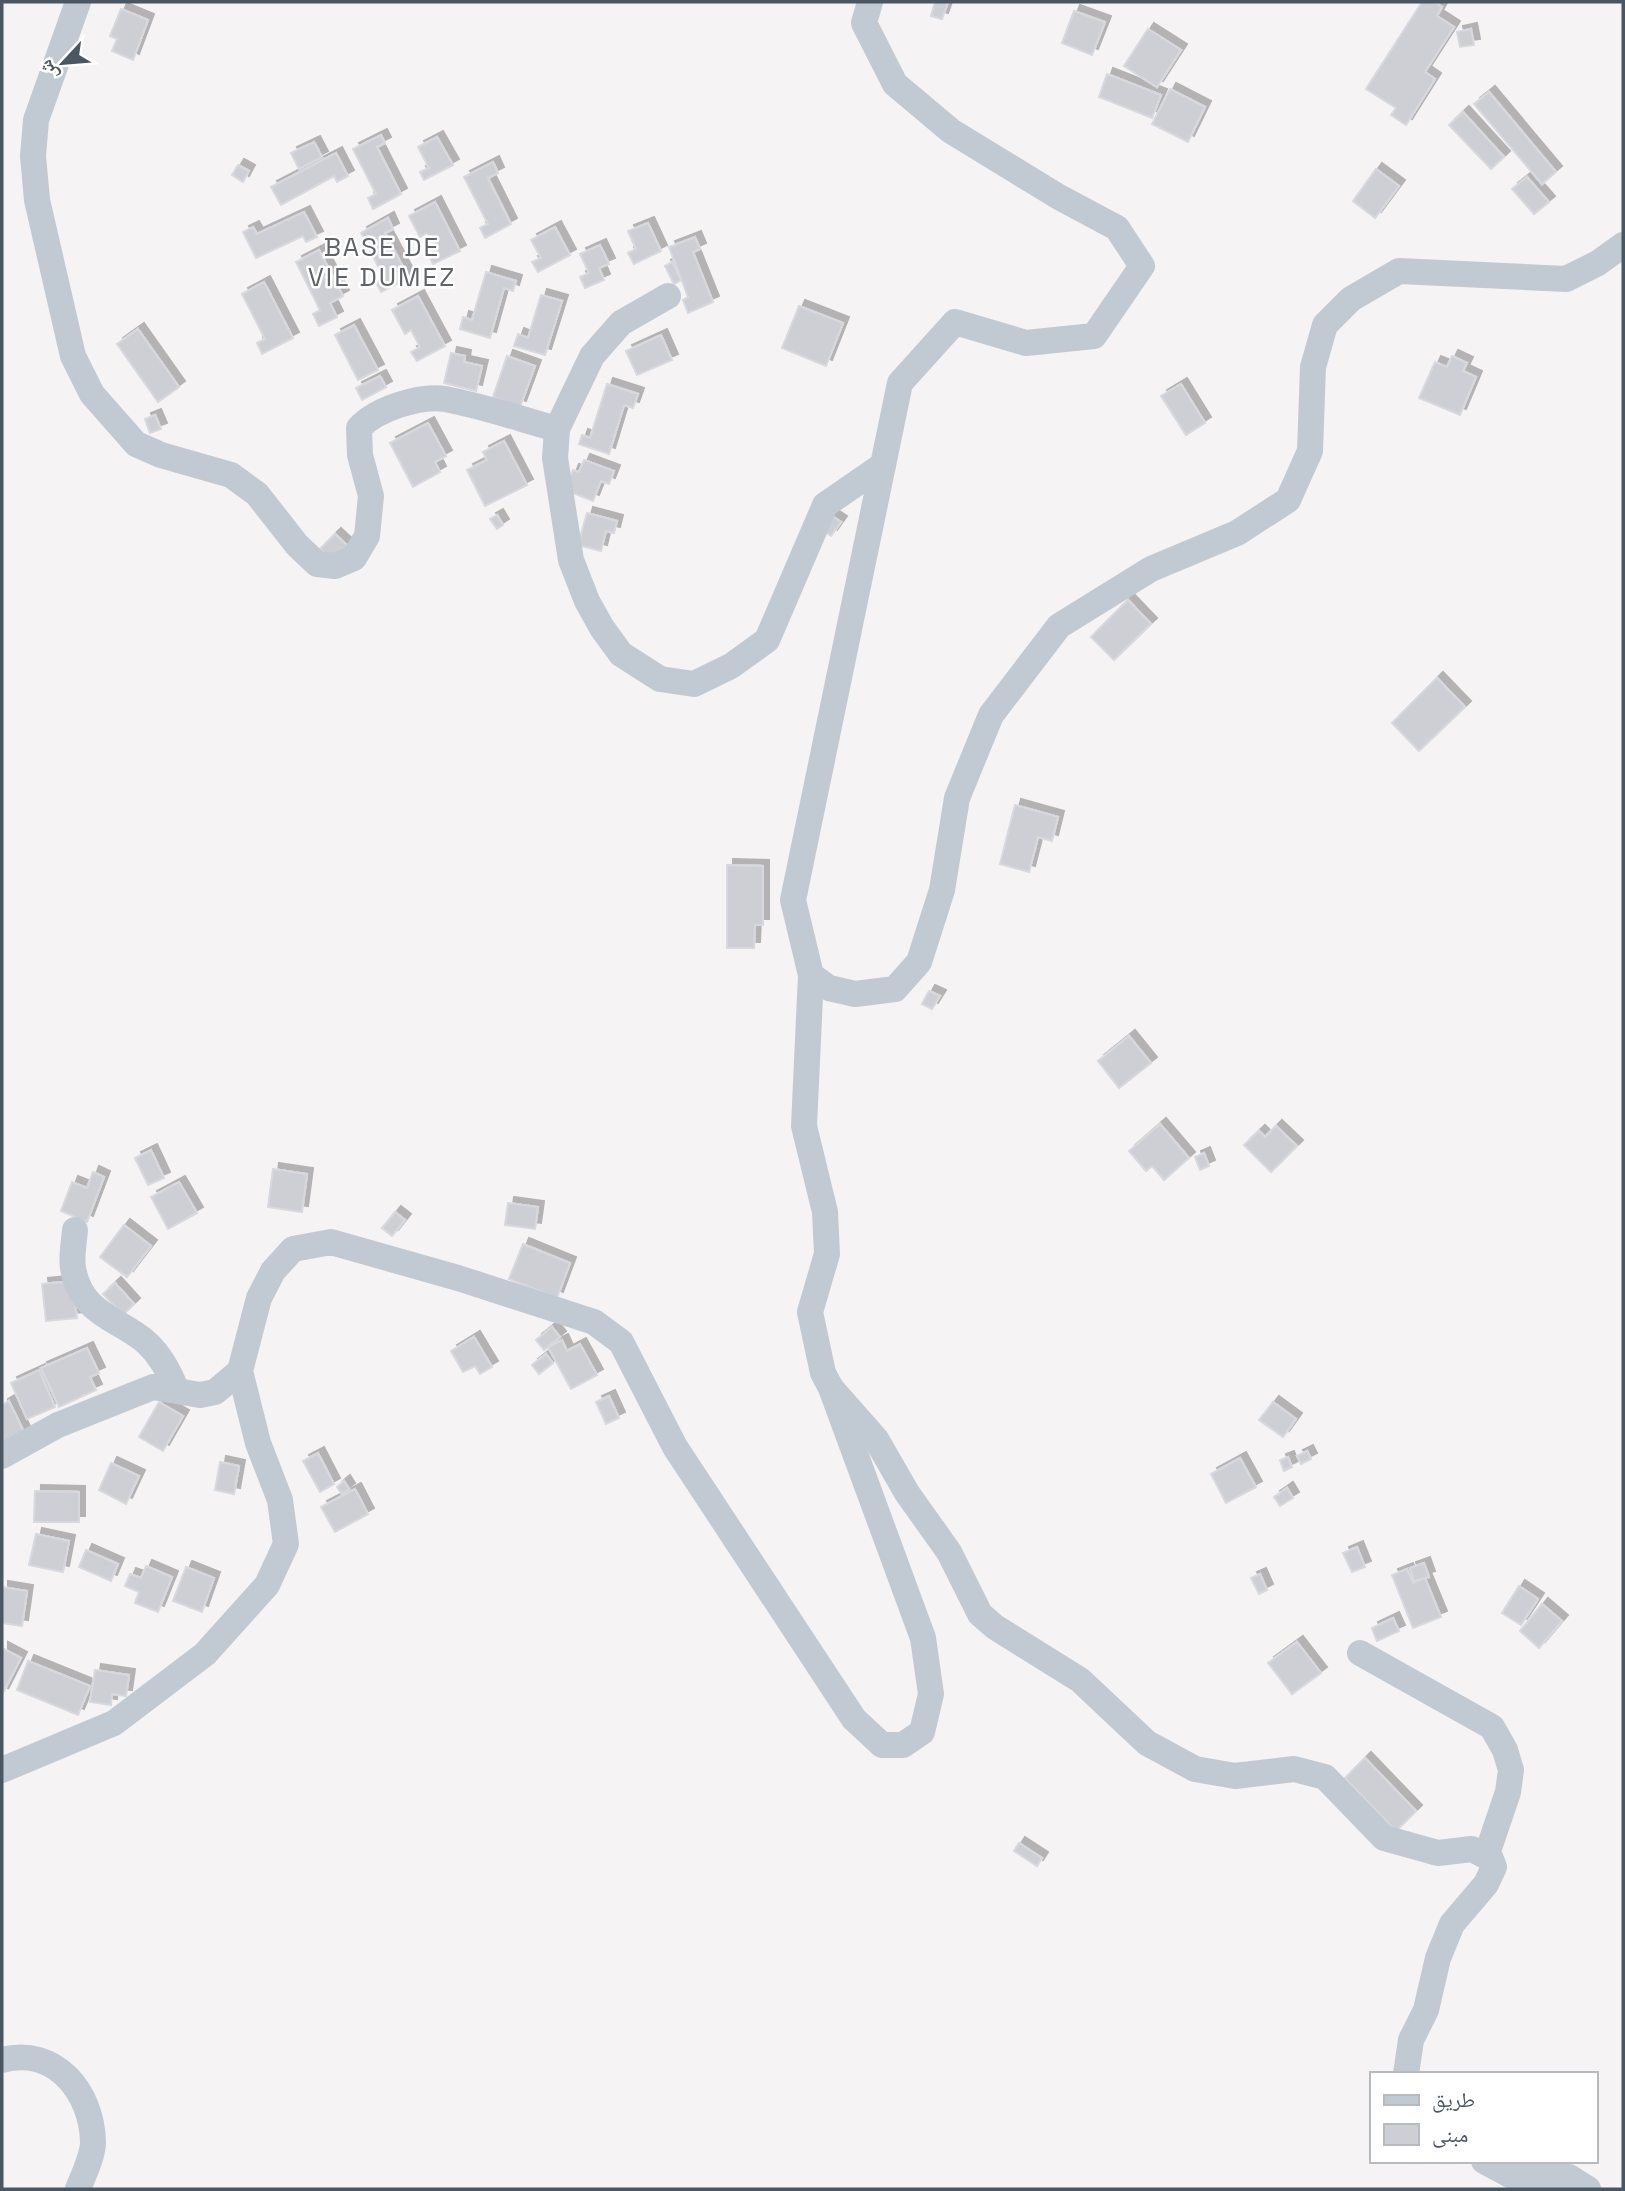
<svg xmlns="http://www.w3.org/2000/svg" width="1625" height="2191" font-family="'Space Grotesk','Noto Naskh Arabic',sans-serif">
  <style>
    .building { fill: #cdcfd5; stroke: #d7d9de; stroke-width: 2; filter: url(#shadow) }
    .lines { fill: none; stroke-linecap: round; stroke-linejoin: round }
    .minor { stroke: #c1cad2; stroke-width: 26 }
    .labels { text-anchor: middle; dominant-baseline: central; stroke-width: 5; stroke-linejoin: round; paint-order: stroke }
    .neighbourhood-label { font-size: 26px; letter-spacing: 2px; fill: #5f6368; stroke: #fff }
  </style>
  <defs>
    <filter id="shadow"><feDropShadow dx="6" dy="-6" stdDeviation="0" flood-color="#0004"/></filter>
  </defs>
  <rect width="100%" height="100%" fill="#f5f3f3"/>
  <!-- building -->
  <g class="building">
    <polygon points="935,2 948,2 942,19 931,16"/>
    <polygon points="1422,2 1435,2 1442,7 1437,16 1454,27 1425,72 1435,79 1406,125 1391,115 1396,108 1366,89"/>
    <polygon points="121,9 148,20 133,60 112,51 117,39 110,36"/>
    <polygon points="1074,11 1105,22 1092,55 1062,43"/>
    <polygon points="1148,29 1181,50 1157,87 1124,66"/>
    <polygon points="1471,29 1474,45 1460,47 1457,32"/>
    <polygon points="1107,74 1161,95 1152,118 1099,97"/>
    <polygon points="1170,89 1205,107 1188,142 1152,124"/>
    <polygon points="1489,92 1556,172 1542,184 1474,104"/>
    <polygon points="1463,112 1504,157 1491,169 1449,125"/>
    <polygon points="381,135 385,143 377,147 401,194 373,209 368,198 376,194 353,149"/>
    <polygon points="437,137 453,165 424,180 420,172 429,168 418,147"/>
    <polygon points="314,142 322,157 299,169 291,153"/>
    <polygon points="336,153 348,176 337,182 334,176 281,205 271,187"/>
    <polygon points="493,162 498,173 488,178 511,224 485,238 480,228 488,224 464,177"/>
    <polygon points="238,165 249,171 243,182 232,175"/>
    <polygon points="1376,169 1399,186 1375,218 1353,201"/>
    <polygon points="1527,177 1549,202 1534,214 1512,189"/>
    <polygon points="435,202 460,251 433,264 428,254 436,250 427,233 420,237 409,216"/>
    <polygon points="304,212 317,237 306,242 303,236 256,258 243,232 253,227 257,234"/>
    <polygon points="388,218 393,229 385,233 409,278 381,292 376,282 384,278 361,233"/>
    <polygon points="648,223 661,251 634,264 628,253 636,249 628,231"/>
    <polygon points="555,227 570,255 538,272 532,262 541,258 531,240"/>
    <polygon points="695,237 700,249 693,252 713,302 688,313 683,300 688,297 669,247"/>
    <polygon points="600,245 609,264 599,268 604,280 585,288 580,277 589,273 580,254"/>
    <polygon points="319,250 343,296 330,303 337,317 319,326 313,314 320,310 296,262"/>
    <polygon points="672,262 681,280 674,284 665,266"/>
    <polygon points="486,272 516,281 513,291 504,288 490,338 460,329 463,317 472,320"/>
    <polygon points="264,282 293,338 262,354 257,343 265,339 242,294"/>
    <polygon points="541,295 562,301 545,355 514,346 518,334 528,338"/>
    <polygon points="418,296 445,346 417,361 411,352 420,347 411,330 405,334 392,310"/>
    <polygon points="799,306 843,323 826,366 782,348"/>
    <polygon points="354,325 378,370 358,380 335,335"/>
    <polygon points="138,329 179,387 158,402 117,344"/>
    <polygon points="661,335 672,360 637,375 626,351"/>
    <polygon points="451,353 465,356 464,362 482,366 476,391 444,383"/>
    <polygon points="507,356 535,366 520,407 493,397"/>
    <polygon points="1452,356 1467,363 1463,371 1476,377 1460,415 1419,398 1435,362 1447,367"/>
    <polygon points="380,376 386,387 362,400 356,388"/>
    <polygon points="607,384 638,394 633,408 624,405 609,454 579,444 582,435 590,438"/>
    <polygon points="1181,384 1205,423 1186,435 1161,396"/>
    <polygon points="155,415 161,429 150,433 145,419"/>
    <polygon points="428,423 446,456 435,462 440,472 413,487 390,443"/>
    <polygon points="504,441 527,485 485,506 467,470 487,460 483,452"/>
    <polygon points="584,460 614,471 609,484 601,481 593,501 565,490 573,470 579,472"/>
    <polygon points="587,513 617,521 614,533 606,531 601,551 578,545"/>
    <polygon points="497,515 503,525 497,529 490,519"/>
    <polygon points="832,516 841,522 831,536 822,530"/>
    <polygon points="335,534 349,547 334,562 320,549"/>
    <polygon points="1128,600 1151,624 1114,660 1091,637"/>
    <polygon points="1437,678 1465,707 1419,751 1392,723"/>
    <polygon points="1015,805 1058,817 1052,841 1038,837 1029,872 1000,864"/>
    <polygon points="727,865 763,866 763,925 755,925 754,948 727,948"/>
    <polygon points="929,991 940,996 932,1009 922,1004"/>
    <polygon points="1129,1036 1151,1063 1119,1088 1098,1061"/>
    <polygon points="1160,1124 1189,1158 1164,1180 1152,1166 1146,1171 1129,1151"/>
    <polygon points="1276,1126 1297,1146 1271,1172 1244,1145 1259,1131 1265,1137"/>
    <polygon points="151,1150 164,1178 148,1185 135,1158"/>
    <polygon points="1204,1153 1209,1166 1200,1170 1195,1157"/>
    <polygon points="273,1169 307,1174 302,1212 268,1207"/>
    <polygon points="93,1172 104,1177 87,1222 61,1211 72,1182 87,1188"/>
    <polygon points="179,1182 197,1213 168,1229 151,1197"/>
    <polygon points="508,1203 538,1207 535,1229 505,1225"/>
    <polygon points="395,1212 405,1220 392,1236 382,1228"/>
    <polygon points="124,1225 151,1246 127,1277 100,1257"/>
    <polygon points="523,1244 570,1263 557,1298 509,1279"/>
    <polygon points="72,1281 77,1318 46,1321 42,1284"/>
    <polygon points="115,1283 134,1304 123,1315 103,1294"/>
    <polygon points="552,1327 560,1337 544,1350 536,1340"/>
    <polygon points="474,1337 492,1367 480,1374 475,1366 463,1372 451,1351"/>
    <polygon points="562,1340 567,1351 580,1344 597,1375 571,1389 548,1347"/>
    <polygon points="87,1348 99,1373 90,1377 96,1390 59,1407 41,1368"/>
    <polygon points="546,1354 553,1363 539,1374 532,1365"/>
    <polygon points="39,1370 55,1407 27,1419 11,1383"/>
    <polygon points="609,1396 619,1418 606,1424 596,1402"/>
    <polygon points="9,1401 24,1432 2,1442 2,1405"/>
    <polygon points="159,1402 183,1416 163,1451 139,1437"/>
    <polygon points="1273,1402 1296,1419 1283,1437 1259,1420"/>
    <polygon points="1307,1451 1311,1459 1301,1464 1297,1456"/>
    <polygon points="318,1453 334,1484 320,1492 303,1461"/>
    <polygon points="1288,1457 1292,1467 1284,1471 1280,1460"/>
    <polygon points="1240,1458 1256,1487 1226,1503 1211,1474"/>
    <polygon points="220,1462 239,1466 234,1494 215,1490"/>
    <polygon points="111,1463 139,1476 126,1504 99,1490"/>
    <polygon points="344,1481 349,1489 342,1494 337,1487"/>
    <polygon points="1287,1488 1293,1498 1280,1506 1274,1497"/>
    <polygon points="355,1489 368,1514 335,1532 321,1507"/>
    <polygon points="35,1491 79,1492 79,1522 34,1522"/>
    <polygon points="36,1534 69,1541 63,1572 29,1565"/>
    <polygon points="1357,1547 1365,1567 1352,1572 1343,1553"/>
    <polygon points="86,1550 118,1564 111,1581 79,1567"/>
    <polygon points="1424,1563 1429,1577 1414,1581 1410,1568"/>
    <polygon points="146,1566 172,1577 158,1612 135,1603 139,1592 125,1586 130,1574 141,1578"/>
    <polygon points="186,1567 214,1578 202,1612 173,1601"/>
    <polygon points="1407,1569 1413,1583 1425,1578 1441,1617 1413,1628 1392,1575"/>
    <polygon points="1260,1574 1267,1590 1259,1594 1251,1578"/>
    <polygon points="1519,1586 1538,1599 1521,1625 1502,1613"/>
    <polygon points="2,1587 27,1591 22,1626 2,1623"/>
    <polygon points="1542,1604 1562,1621 1539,1648 1520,1631"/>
    <polygon points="1393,1618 1399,1631 1377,1641 1372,1628"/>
    <polygon points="1297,1642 1321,1673 1292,1694 1268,1663"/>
    <polygon points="2,1648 21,1658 2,1695"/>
    <polygon points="28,1661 90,1686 78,1715 17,1690"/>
    <polygon points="95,1670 129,1675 126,1696 112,1694 111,1705 90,1702"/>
    <polygon points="1365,1758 1416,1811 1396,1831 1345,1778"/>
    <polygon points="1019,1843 1042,1858 1037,1866 1014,1851"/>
  </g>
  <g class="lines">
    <!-- minor -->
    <g class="minor">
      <path d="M78,2L36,120L33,156L37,200L73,356L92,394L136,444L161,455L231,475L257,494L297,545L317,564L335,566L354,558L367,536L371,496L360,455L359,428C376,409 420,395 445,399C483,406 520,419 557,429"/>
      <polyline points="870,2 864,23 895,84 951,131 1059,197 1117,228 1142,266 1094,336 1026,343 955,322 900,383 793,900 811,975 829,988 855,994 895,989 919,962 942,890 957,798 991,715 1059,626 1151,569 1237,533 1288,500 1310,451 1313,367 1325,325 1351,299 1399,271 1566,279 1598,263 1623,245"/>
      <polyline points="668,296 621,323 592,356 557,429 555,458 571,560 587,601 602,628 621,654 660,679 694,684 731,666 767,640 825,505 883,465"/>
      <polyline points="811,975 804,1126 825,1212 827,1254 810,1312 823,1373 831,1388 876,1439 907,1493 949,1552 980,1614 995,1627 1080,1680 1147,1743 1195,1769 1235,1776 1294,1769 1325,1777 1384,1838 1438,1853 1472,1849 1491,1859 1494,1867 1486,1884 1452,1924 1438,1958 1426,2010 1411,2040 1406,2074"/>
      <path d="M75,1230C74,1242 71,1257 73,1268C81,1316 121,1319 147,1343C161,1356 169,1371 176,1389"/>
      <polyline points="2,1456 58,1425 153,1387 200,1395 215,1392 240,1371"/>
      <polyline points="1360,1653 1492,1727 1505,1750 1511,1770 1508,1792 1487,1854"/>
      <polyline points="2,1770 114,1723 205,1654 267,1585 286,1544 280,1500 258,1443 240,1371 259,1298 273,1271 293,1249 331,1242 458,1278 594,1322 621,1342 675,1447 854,1719 882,1745 903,1745 922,1732 931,1694 923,1638 831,1388"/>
      <path d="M2,2060C55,2046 92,2092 93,2142C93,2156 83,2176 78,2189"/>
      <polyline points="1484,2161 1512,2176 1569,2177 1588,2189"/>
    </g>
  </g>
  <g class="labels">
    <!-- neighbourhood labels -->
    <g class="neighbourhood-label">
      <text x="382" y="247">BASE DE<tspan x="382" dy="30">VIE DUMEZ</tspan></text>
    </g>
  </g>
  <!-- border -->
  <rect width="1625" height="2191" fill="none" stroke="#4a5661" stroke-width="7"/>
  <!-- legend -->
  <rect x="1370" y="2072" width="228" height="91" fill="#ffffff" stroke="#b7bbc0" stroke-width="2"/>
  <rect x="1384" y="2095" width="35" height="10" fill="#c1cad2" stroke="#b7bbc0" stroke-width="2"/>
  <text x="1432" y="2107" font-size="21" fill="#4a5661">طريق</text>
  <rect x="1384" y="2124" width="35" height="21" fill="#cdcfd5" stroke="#b7bbc0" stroke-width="2"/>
  <text x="1432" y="2142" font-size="21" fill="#4a5661">مبنى</text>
  <!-- north arrow -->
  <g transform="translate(63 63) rotate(244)" stroke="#ffffff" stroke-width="5" paint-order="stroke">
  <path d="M0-5L12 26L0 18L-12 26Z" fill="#4a5661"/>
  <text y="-10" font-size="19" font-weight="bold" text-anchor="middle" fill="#4a5661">ش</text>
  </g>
</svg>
